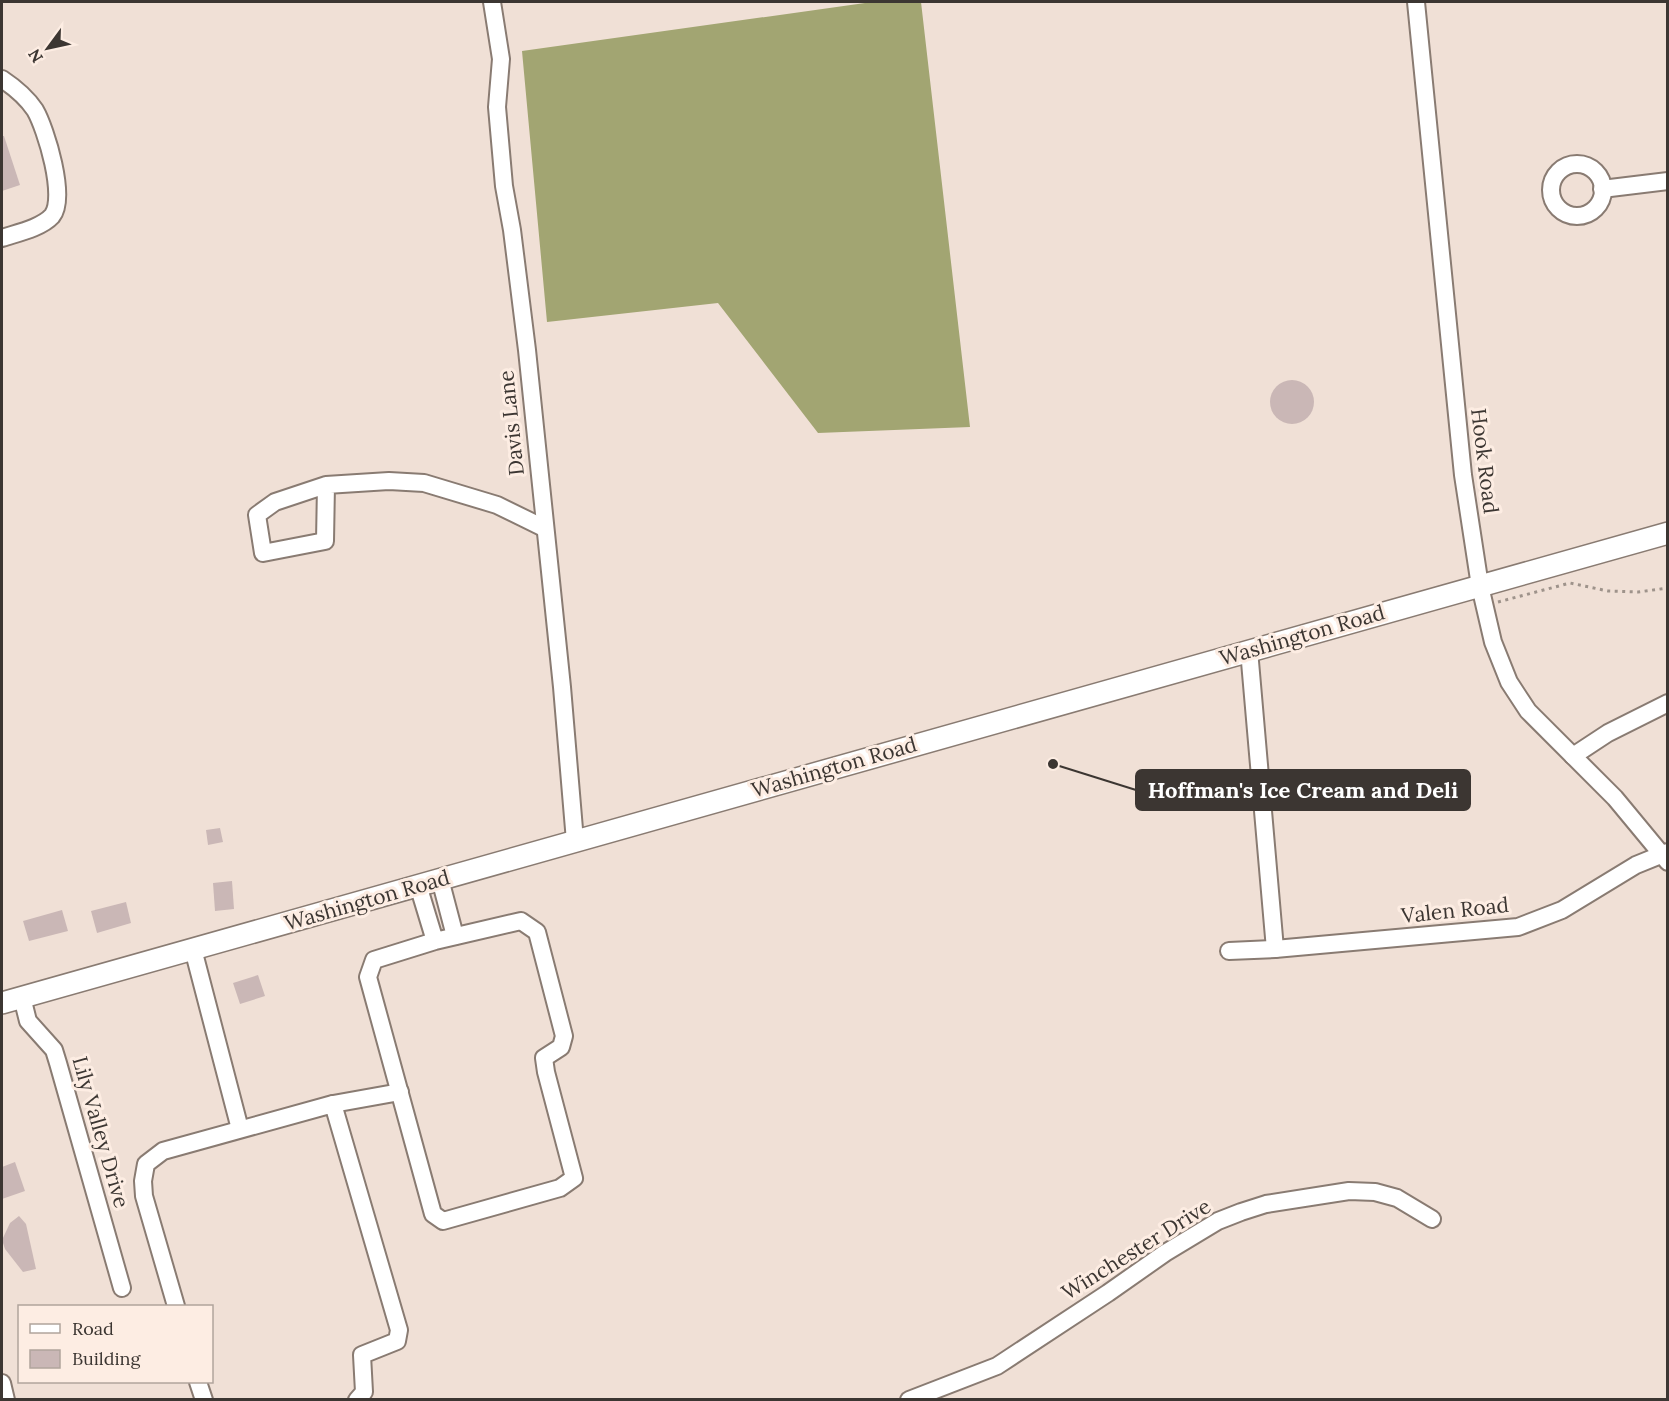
<svg xmlns="http://www.w3.org/2000/svg" width="1669" height="1401" font-family="Lora,serif">
  <style>
    .forest { fill: #a2a572 }
    .building { fill: #cab7b6 }
    .lines { fill: none; stroke-linecap: round; stroke-linejoin: round }
    .minor-casing { stroke: #897b72; stroke-width: 20 }
    .major-casing { stroke: #897b72; stroke-width: 24 }
    .path { stroke: #9e938b; stroke-width: 3; stroke-dasharray: 3 4.5; stroke-linecap: butt }
    .minor { stroke: #fff; stroke-width: 16 }
    .major { stroke: #fff; stroke-width: 21 }
    .labels { text-anchor: middle; dominant-baseline: central; stroke-width: 6; stroke-linejoin: round; paint-order: stroke }
    .street-label { font-size: 21px; fill: #3c3632; stroke: #fdede3 }
    .leader { fill: none; stroke: #3c3632; stroke-width: 2 }
    .callout-dot { fill: #3c3632; stroke: #fdede3; stroke-width: 2 }
    .callout { fill: #3c3632; stroke: #3c3632; stroke-width: 2 }
    .callout-label { font-size: 22px; text-anchor: middle; font-weight: bold; fill: #fff }
  </style>
  <rect width="100%" height="100%" fill="#f0e0d6"/>
  <!-- forest -->
  <polygon class="forest" points="872,2 921,2 970,427 818,433 718,303 547,322 522,51"/>
  <!-- building -->
  <g class="building">
    <polygon points="2,136 4,136 20,185 2,191"/>
    <circle cx="1292" cy="402" r="22"/>
    <polygon points="220,828 223,842 208,845 206,830"/>
    <polygon points="232,881 234,909 215,911 213,883"/>
    <polygon points="126,902 131,923 97,933 91,911"/>
    <polygon points="62,910 68,931 29,941 23,921"/>
    <polygon points="258,975 265,996 240,1004 233,983"/>
    <polygon points="15,1162 25,1191 2,1199 2,1167"/>
    <polygon points="19,1216 26,1224 36,1269 23,1272 5,1249 2,1240 10,1223"/>
  </g>
  <g class="lines">
    <defs>
      <g id="minor">
        <polyline points="492,2 501,59 497,107 504,186 512,230 527,350 562,687 575,841"/>
        <polyline points="1416,2 1463,475 1480,586 1493,642 1509,682 1528,711 1615,798 1668,862"/>
        <path d="M2,79C14,87 27,98 35,110C46,129 67,198 52,216C41,228 17,233 2,238"/>
        <circle cx="1577" cy="190" r="26"/>
        <polyline points="1602,189 1668,181"/>
        <polyline points="326,485 325,541 263,553 257,515 275,502 326,485 389,481 424,483 497,505 544,528"/>
        <polyline points="1249,650 1275,949"/>
        <polyline points="1573,756 1608,733 1668,703"/>
        <polyline points="440,879 455,936"/>
        <polyline points="418,885 435,941 374,960 368,977 433,1214 443,1221 560,1188 574,1178 546,1072 544,1058 561,1047 564,1036 537,932 521,921 435,941"/>
        <polyline points="193,949 240,1129"/>
        <polyline points="1229,951 1275,949 1518,927 1562,910 1636,865 1668,852"/>
        <polyline points="22,997 28,1021 54,1050 58,1063 122,1288"/>
        <polyline points="333,1104 400,1092"/>
        <polyline points="176,1306 144,1196 143,1181 146,1164 163,1151 333,1104 399,1330 397,1341 362,1355 364,1392 357,1400"/>
        <polyline points="198,1382 204,1400"/>
        <polyline points="2,1383 6,1400"/>
        <polyline points="909,1400 997,1366 1108,1293 1165,1253 1218,1221 1241,1212 1266,1204 1349,1191 1375,1192 1397,1198 1432,1219"/>
      </g>
      <polyline id="major" points="2,1003 1668,533"/>
    </defs>
    <!-- minor casing -->
    <use href="#minor" class="minor-casing"/>
    <!-- major casing -->
    <use href="#major" class="major-casing"/>
    <!-- path -->
    <polyline class="path" points="1498,602 1570,583 1608,591 1638,592 1668,588"/>
    <!-- minor -->
    <use href="#minor" class="minor"/>
    <!-- major -->
    <use href="#major" class="major"/>
  </g>
  <g class="labels">
    <!-- street labels -->
    <g class="street-label">
      <text transform="translate(511 423) rotate(-96)">Davis Lane</text>
      <text transform="translate(1485 461) rotate(83)">Hook Road</text>
      <text transform="translate(1302 635) rotate(-16)">Washington Road</text>
      <text transform="translate(834 767) rotate(-16)">Washington Road</text>
      <text transform="translate(367 900) rotate(-16)">Washington Road</text>
      <text transform="translate(1455 910) rotate(-6)">Valen Road</text>
      <text transform="translate(101 1132) rotate(74)">Lily Valley Drive</text>
      <text transform="translate(1136 1249) rotate(-32)">Winchester Drive</text>
    </g>
  </g>
  <!-- callouts -->
  <path class="leader" d="M1053 764L1136 790"/>
  <circle class="callout-dot" cx="1053" cy="764" r="6"/>
  <rect class="callout" x="1136" y="770" width="334" height="40" rx="6"/>
  <g class="callout-label">
    <text x="1303" y="798">Hoffman's Ice Cream and Deli</text>
  </g>
  <!-- border -->
  <rect width="1669" height="1401" fill="none" stroke="#3c3632" stroke-width="6"/>
  <!-- legend -->
  <rect x="18" y="1305" width="195" height="78" fill="#fdede3" stroke="#b0a49c" stroke-width="1.5"/>
  <rect x="30" y="1324" width="30" height="9" fill="#ffffff" stroke="#b0a49c" stroke-width="1.5"/>
  <text x="72" y="1335" font-size="18" fill="#3c3632">Road</text>
  <rect x="30" y="1350" width="30" height="18" fill="#cab7b6" stroke="#b0a49c" stroke-width="1.5"/>
  <text x="72" y="1365" font-size="18" fill="#3c3632">Building</text>
  <!-- north arrow -->
  <g transform="translate(48 48) rotate(237)" stroke="#fdede3" stroke-width="4.5" paint-order="stroke">
  <path d="M0-4.5L10 22L0 15L-10 22Z" fill="#3c3632"/>
  <text y="-9" font-size="16" font-weight="bold" text-anchor="middle" fill="#3c3632">N</text>
  </g>
</svg>
